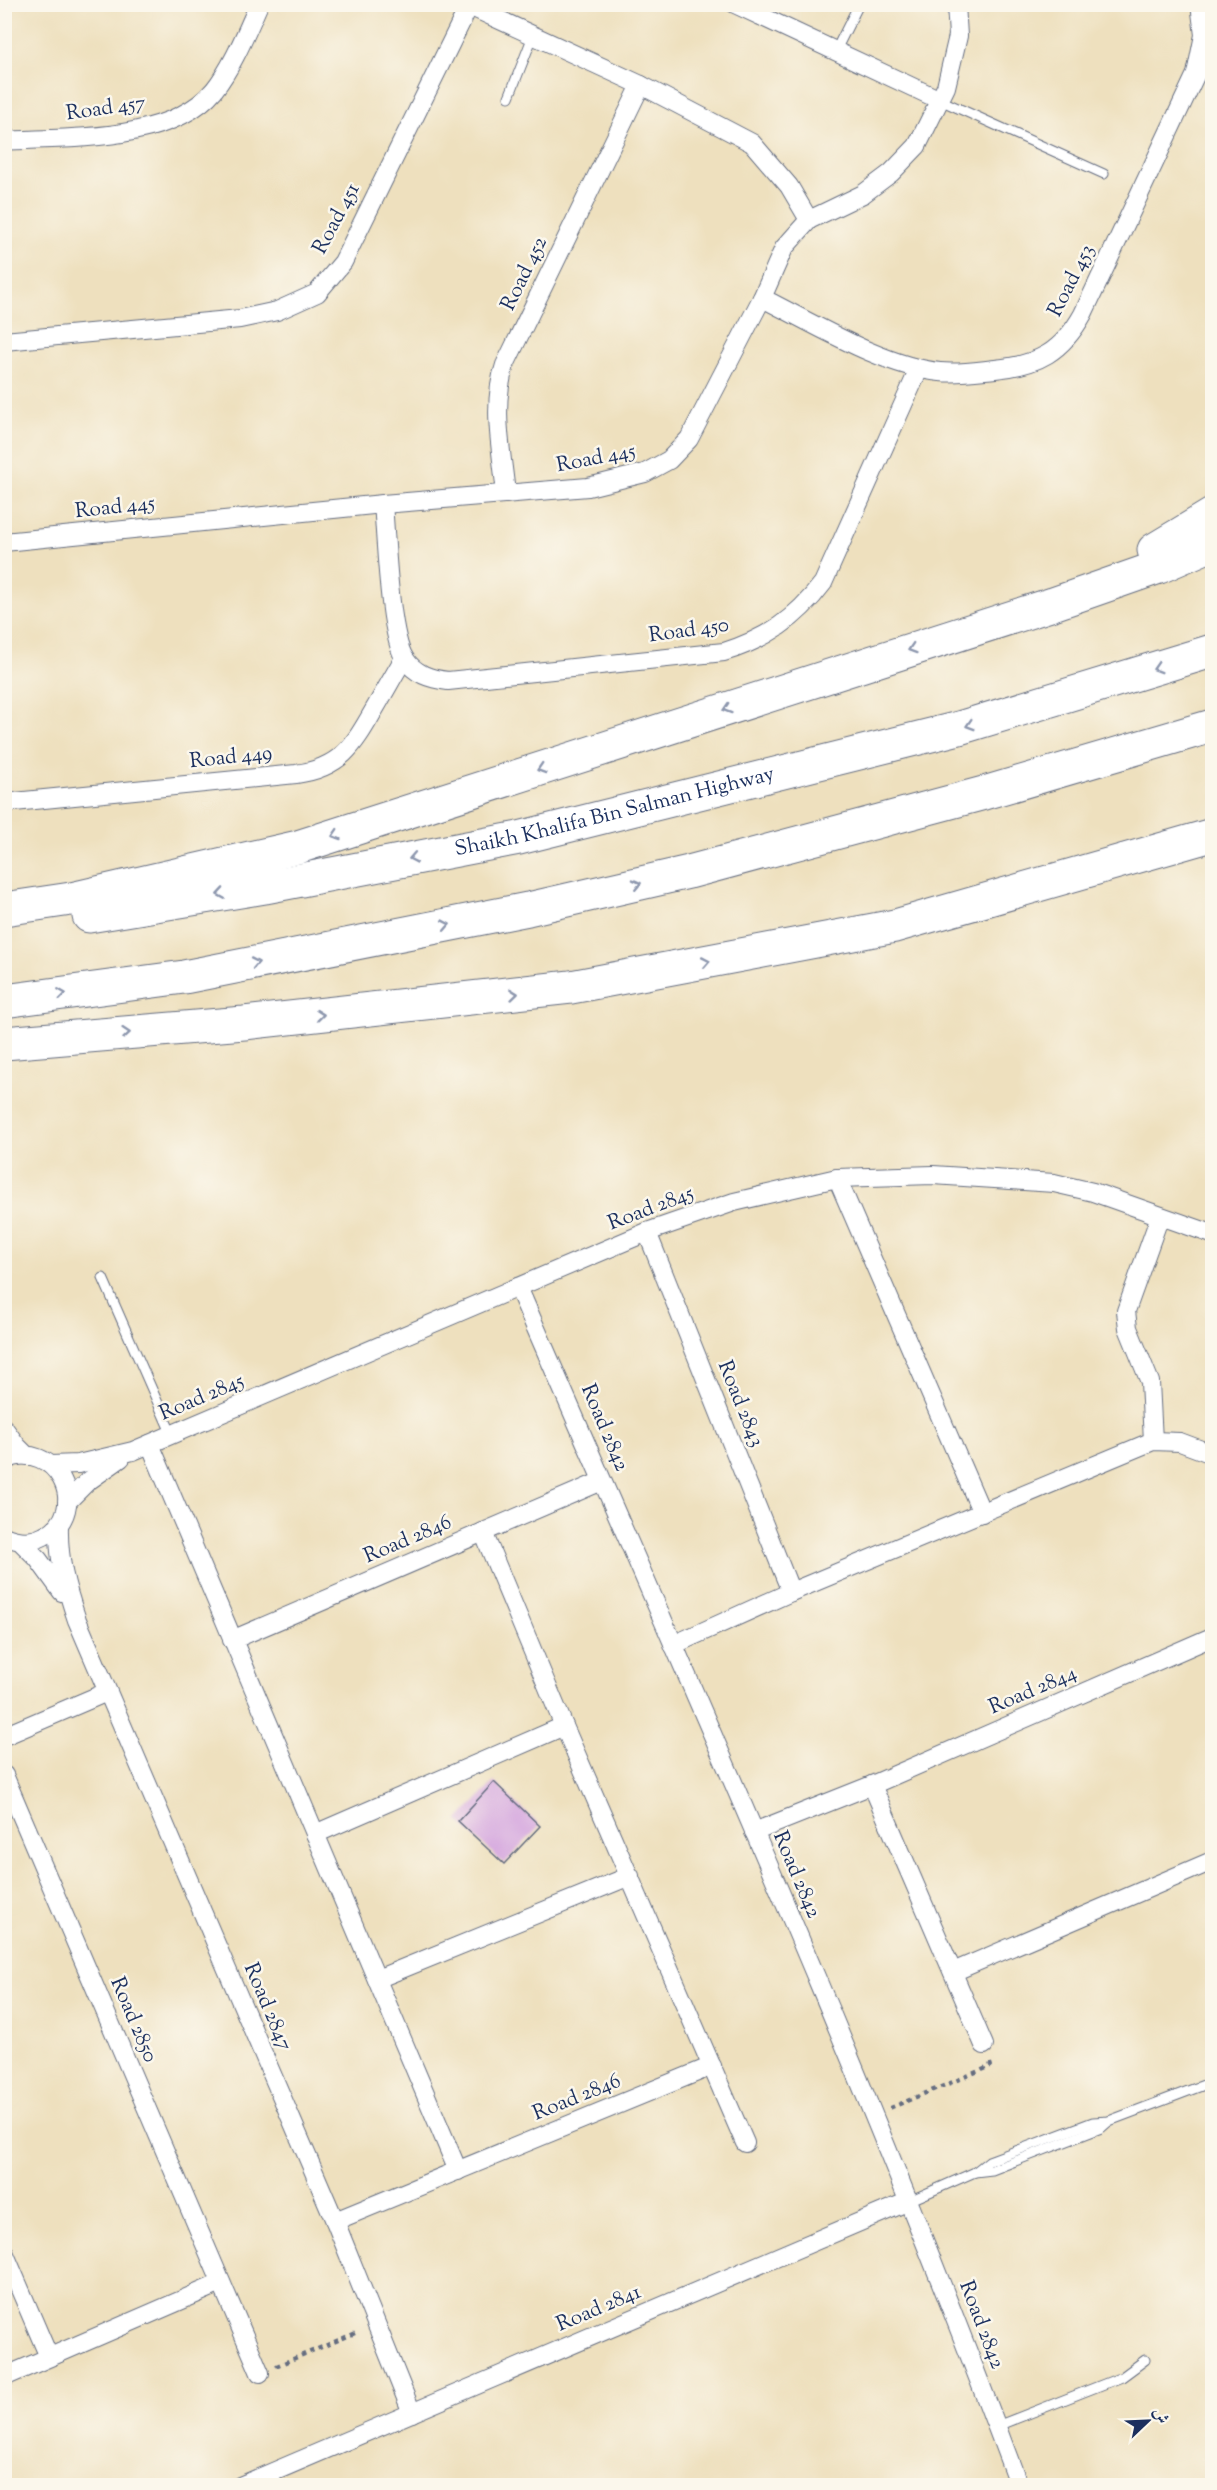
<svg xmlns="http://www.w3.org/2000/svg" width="1217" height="2490" font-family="'Sorts Mill Goudy',Amiri,serif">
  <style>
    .building { fill: #d09ddd }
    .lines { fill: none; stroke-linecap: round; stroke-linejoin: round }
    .service-casing { stroke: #656d80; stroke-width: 11 }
    .minor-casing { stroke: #656d80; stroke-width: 20 }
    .motorway-casing { stroke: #656d80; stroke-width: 35 }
    .path { stroke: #656d80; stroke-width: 4; stroke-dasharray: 4.5 4.5; stroke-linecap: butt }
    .service { stroke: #fff; stroke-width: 9 }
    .minor { stroke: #fff; stroke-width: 18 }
    .motorway { stroke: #fff; stroke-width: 33 }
    .oneway { stroke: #8d97ae }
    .labels { text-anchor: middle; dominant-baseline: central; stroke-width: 5; stroke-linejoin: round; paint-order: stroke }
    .street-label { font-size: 21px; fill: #1b2f5e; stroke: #fbf7ec }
  </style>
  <rect width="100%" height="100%" fill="#fbf7ec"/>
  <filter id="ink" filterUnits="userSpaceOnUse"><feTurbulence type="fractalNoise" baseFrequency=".0167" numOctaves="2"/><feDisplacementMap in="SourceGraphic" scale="12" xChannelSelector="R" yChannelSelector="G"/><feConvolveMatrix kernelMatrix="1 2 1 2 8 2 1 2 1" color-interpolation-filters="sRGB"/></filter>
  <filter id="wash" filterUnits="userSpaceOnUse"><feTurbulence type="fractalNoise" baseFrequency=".008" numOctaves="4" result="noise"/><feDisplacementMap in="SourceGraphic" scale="24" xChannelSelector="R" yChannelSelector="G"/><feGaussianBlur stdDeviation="1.35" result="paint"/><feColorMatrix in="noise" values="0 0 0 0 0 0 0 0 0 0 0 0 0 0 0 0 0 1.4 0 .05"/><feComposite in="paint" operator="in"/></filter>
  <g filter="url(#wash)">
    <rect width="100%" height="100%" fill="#eee0be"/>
    <g id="blocks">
      <!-- building -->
      <polygon class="building" points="494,1782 540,1826 504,1864 458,1821"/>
    </g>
  </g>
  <g filter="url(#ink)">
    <use href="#blocks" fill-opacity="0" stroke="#656d80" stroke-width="1.5"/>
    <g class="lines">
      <defs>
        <g id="service">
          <polyline points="835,52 859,4"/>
          <polyline points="509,97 533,36"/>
          <polyline points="940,100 1104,174"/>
          <polyline points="103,1278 172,1435"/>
          <polyline points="975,2172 992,2170 1101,2128 1109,2121"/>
          <polyline points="909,2201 975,2172 989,2161 1093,2122 1109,2121 1212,2082"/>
          <polyline points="997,2426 1122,2377 1145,2360"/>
        </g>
        <g id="minor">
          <polyline points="465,4 641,85 752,143 789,186 809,220"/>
          <polyline points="735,4 940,100"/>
          <path d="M4,141C68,137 170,143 214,90C233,66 246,33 259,4"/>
          <path d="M762,298C813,323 884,367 940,372C958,374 976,371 995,369C1038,365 1062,352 1083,314L1196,74L1204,35L1200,4"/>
          <polyline points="4,341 240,319 277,311 317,293 343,262 469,6"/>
          <path d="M506,494C502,452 491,406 505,365L641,85"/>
          <path d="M383,504C386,536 389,636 405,659C415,674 430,679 448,681L724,652C766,639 796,619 823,583L919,369"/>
          <polyline points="4,542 383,504 588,487 645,473 669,460 689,439 762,298 784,248 809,220 863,194 891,173 917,146 946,87 958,36 956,4"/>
          <path d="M4,803L296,774C340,768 353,747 374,710C384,693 394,675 404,658"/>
          <polyline points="837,1178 982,1513"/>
          <polyline points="647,1232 791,1592"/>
          <path d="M518,1287C690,1684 868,2080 1019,2486"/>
          <polyline points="4,1428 17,1446 27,1456"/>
          <polyline points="1153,1441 1150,1382 1128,1328 1126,1311 1160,1216"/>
          <polyline points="150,1444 458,2171"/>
          <path d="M4,1461C55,1435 94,1511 44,1536C31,1543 18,1542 4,1536"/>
          <polyline points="51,1465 78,1464 133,1451 647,1232 734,1202 837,1178 933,1175 1054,1183 1093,1192 1212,1234"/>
          <polyline points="67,1502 87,1482 121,1458"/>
          <path d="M59,1525C58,1560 66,1588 77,1620L335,2221L412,2413"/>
          <polyline points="483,1532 564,1726 745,2143"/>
          <polyline points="21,1542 38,1559 62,1592"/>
          <polyline points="232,1640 602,1481"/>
          <polyline points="673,1645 791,1592 1153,1441 1180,1442 1212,1454"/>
          <polyline points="4,1736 107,1692"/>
          <polyline points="4,1775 260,2373"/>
          <polyline points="872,1785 984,2045"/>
          <polyline points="754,1832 872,1785 1212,1637"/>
          <polyline points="315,1834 564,1726"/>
          <polyline points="953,1972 1212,1861"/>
          <polyline points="377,1979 630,1876"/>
          <polyline points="335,2221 712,2066"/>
          <polyline points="4,2252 49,2357"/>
          <polyline points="4,2377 221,2283"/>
          <polyline points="240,2486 909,2201"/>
        </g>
        <g id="motorway">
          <polyline points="1154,550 1212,515"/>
          <polyline points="4,909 71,899 298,847 1053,604 1159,567 1212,544"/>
          <path id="s1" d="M89,916L265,887L519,838L959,728L1212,651"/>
          <polyline points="4,1001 184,977 528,909 689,872 984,793 1212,726"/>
          <polyline points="4,1043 244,1023 571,987 895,926 1212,835"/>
        </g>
      </defs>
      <!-- service casing -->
      <use href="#service" class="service-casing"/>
      <!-- minor casing -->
      <use href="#minor" class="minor-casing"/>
      <!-- motorway casing -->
      <use href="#motorway" class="motorway-casing"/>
      <!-- path -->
      <g class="path">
        <polyline points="890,2108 991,2066 990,2063"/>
        <polyline points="276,2366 358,2332"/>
      </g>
      <!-- service -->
      <use href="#service" class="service"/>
      <!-- minor -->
      <use href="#minor" class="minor"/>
      <!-- motorway -->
      <use href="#motorway" class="motorway"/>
    </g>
    <!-- one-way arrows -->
    <defs><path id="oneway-chevron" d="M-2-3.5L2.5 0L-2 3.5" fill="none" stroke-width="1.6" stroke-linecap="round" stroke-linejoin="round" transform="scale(1.5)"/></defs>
    <g class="oneway">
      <use href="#oneway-chevron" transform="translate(912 649) rotate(162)"/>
      <use href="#oneway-chevron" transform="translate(1157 668) rotate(163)"/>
      <use href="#oneway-chevron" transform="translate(727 709) rotate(162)"/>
      <use href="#oneway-chevron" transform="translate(970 725) rotate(163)"/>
      <use href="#oneway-chevron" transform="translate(541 769) rotate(162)"/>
      <use href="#oneway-chevron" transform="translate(336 835) rotate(162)"/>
      <use href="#oneway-chevron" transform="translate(413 858) rotate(169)"/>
      <use href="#oneway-chevron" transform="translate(637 884) rotate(-13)"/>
      <use href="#oneway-chevron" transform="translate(221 894) rotate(171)"/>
      <use href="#oneway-chevron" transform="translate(446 925) rotate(-11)"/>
      <use href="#oneway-chevron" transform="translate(706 962) rotate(-11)"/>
      <use href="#oneway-chevron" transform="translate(255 963) rotate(-11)"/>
      <use href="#oneway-chevron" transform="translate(62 994) rotate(-8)"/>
      <use href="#oneway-chevron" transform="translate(514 994) rotate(-6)"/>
      <use href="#oneway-chevron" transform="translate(320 1015) rotate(-6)"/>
      <use href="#oneway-chevron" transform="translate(126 1033) rotate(-5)"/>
    </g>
  </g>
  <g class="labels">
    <!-- street labels -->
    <g class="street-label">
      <text transform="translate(106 109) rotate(-8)">Road 457</text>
      <text transform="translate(337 219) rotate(-62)">Road 451</text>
      <text transform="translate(525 274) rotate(-64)">Road 452</text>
      <text transform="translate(1072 281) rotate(-63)">Road 453</text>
      <text transform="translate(596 459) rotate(-11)">Road 445</text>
      <text transform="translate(115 508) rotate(-6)">Road 445</text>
      <text transform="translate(689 631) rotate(-8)">Road 450</text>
      <text transform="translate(231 758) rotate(-6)">Road 449</text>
      <text stroke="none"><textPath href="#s1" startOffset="536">Shaikh Khalifa Bin Salman Highway</textPath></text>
      <text transform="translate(651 1209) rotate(-21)">Road 2845</text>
      <text transform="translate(202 1398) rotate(-23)">Road 2845</text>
      <text transform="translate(740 1404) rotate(68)">Road 2843</text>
      <text transform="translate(604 1428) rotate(67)">Road 2842</text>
      <text transform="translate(408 1540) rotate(-23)">Road 2846</text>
      <text transform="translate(1033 1691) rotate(-23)">Road 2844</text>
      <text transform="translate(796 1875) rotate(67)">Road 2842</text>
      <text transform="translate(267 2007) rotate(67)">Road 2847</text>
      <text transform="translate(133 2020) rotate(67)">Road 2850</text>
      <text transform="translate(577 2098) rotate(-22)">Road 2846</text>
      <text transform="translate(599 2309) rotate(-23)">Road 2841</text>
      <text transform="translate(981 2325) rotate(69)">Road 2842</text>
    </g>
  </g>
  <!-- margin -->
  <rect width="1217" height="2490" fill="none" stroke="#fbf7ec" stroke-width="24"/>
  <!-- north arrow -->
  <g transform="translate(1148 2421) rotate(67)" stroke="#fbf7ec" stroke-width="4.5" paint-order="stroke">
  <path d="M0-4.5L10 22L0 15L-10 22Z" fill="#1b2f5e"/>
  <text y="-9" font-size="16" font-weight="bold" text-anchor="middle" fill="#1b2f5e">ش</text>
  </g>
</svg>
